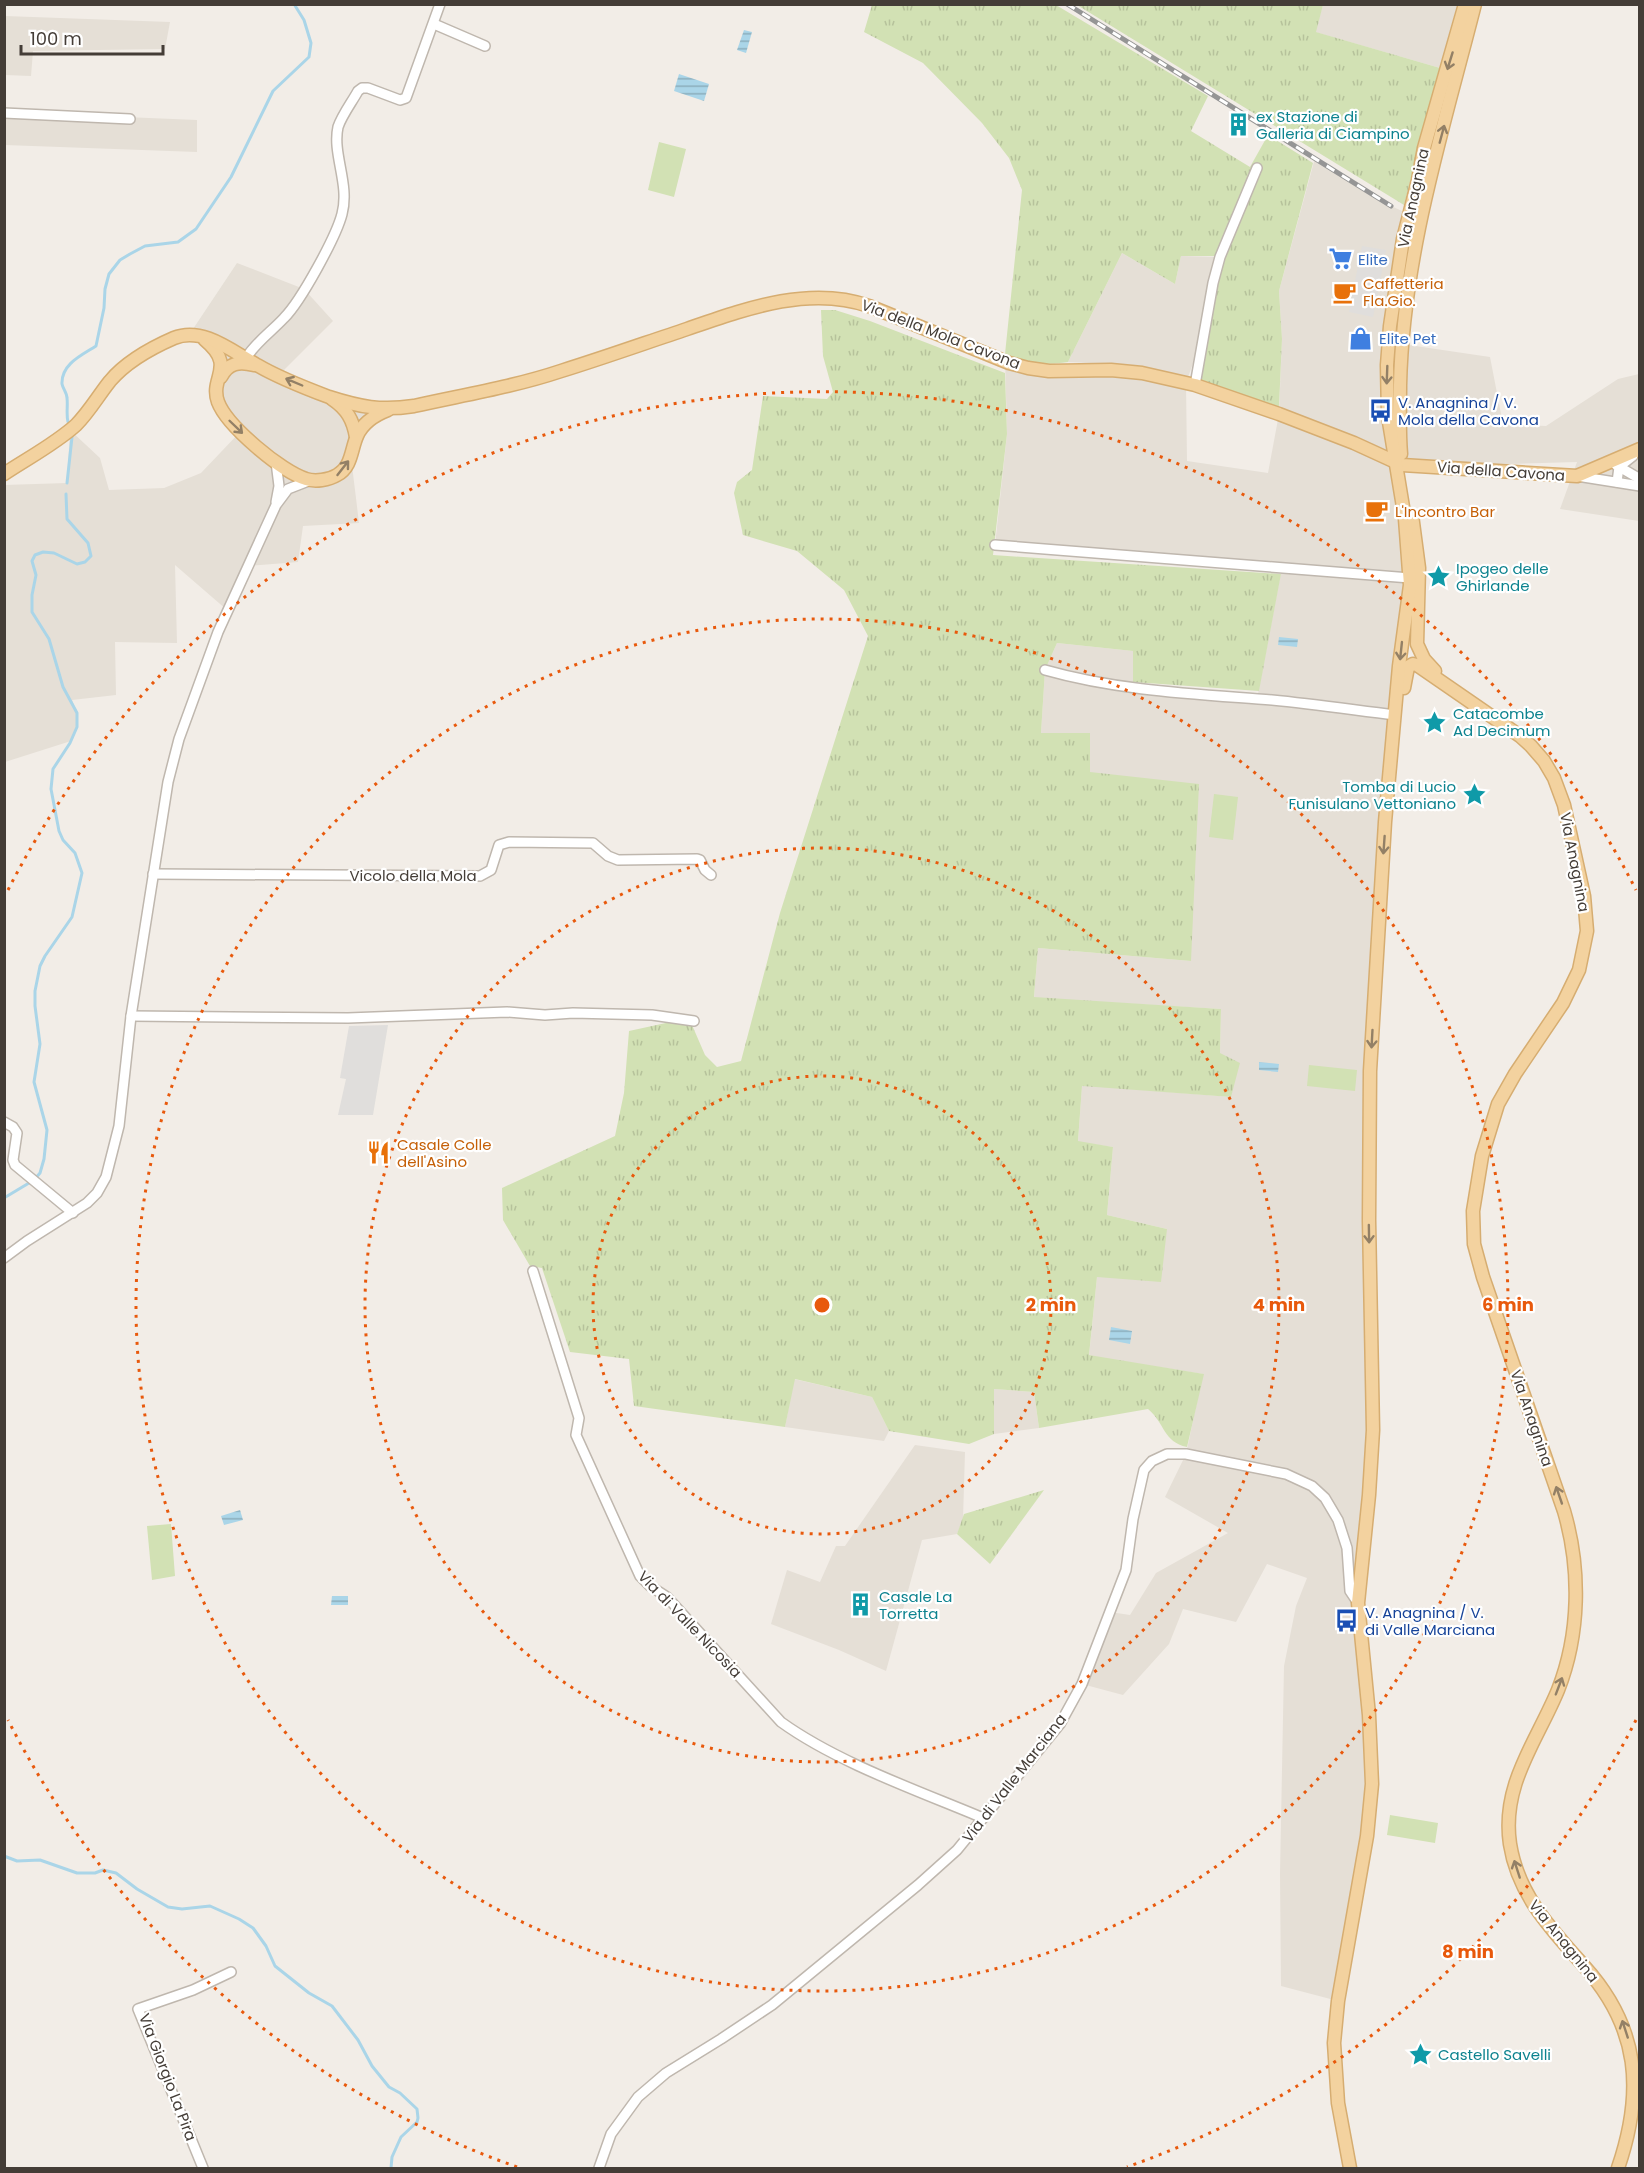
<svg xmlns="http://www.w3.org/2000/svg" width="1644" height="2173" font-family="Poppins,sans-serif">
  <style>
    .residential { fill: #e5dfd6 }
    .grass { fill: url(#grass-tufts) }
    .park { fill: #d2e1b4 }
    .parking { fill: #e0dedc }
    .water { fill: url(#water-rules) }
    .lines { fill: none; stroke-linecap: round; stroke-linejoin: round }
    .stream { stroke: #aad5e8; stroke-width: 3 }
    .minor-casing { stroke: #bfb7ae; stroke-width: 12 }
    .major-casing { stroke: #d6ad71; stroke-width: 15 }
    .minor { stroke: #fff; stroke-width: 9 }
    .major { stroke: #f3d29f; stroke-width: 12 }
    .rail-casing { stroke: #959595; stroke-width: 5 }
    .rail { stroke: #fff; stroke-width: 3; stroke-dasharray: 9; stroke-linecap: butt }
    .oneway { stroke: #938066 }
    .ring { fill: none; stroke: #e8590c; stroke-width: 3; stroke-dasharray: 3 6 }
    .labels { text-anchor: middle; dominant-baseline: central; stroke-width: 4.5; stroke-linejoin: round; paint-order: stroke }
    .culture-label { font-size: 15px; fill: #0d838f; stroke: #fff; text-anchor: start }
    .street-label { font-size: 15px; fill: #443d37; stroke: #fff }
    .shop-label { font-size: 15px; fill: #366cbe; stroke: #fff; text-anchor: start }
    .food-label { font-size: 15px; fill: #c56008; stroke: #fff; text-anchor: start }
    .transit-label { font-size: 15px; fill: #164399; stroke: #fff; text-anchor: start }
    .centre { fill: #e8590c; stroke: #fff; stroke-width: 3 }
    .ring-label { font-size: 18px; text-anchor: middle; font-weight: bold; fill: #e8590c; stroke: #fff; stroke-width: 4.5; stroke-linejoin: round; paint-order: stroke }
  </style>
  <defs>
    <pattern id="grass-tufts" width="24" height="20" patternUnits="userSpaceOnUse" patternTransform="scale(1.5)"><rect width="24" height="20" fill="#d2e1b4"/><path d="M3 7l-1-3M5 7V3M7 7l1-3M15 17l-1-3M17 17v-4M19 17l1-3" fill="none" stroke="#b6c29b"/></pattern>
    <pattern id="water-rules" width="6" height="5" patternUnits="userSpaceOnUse" patternTransform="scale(1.5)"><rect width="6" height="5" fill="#aad5e8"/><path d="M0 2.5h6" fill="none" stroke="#8caebd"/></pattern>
  </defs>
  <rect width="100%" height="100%" fill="#f2ede7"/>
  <!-- residential -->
  <g class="residential">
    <polygon points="1323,5 1457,5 1440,68 1315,32"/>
    <polygon points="4,16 5,16 170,22 165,49 33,51 31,76 5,75"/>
    <polygon points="5,112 197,120 197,152 5,145"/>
    <polygon points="1315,158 1391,206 1420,219 1402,344 1490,357 1503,424 1546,426 1618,379 1639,374 1639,521 1560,509 1577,462 1408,467 1403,474 1409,565 1372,1033 1372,1361 1359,1578 1369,1819 1338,2001 1281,1986 1280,1874 1284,1666 1296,1606 1307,1578 1267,1564 1236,1622 1183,1609 1169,1644 1123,1695 1082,1684 1110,1612 1130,1615 1156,1573 1228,1533 1165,1497 1186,1454 1203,1374 1089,1356 1097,1277 1167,1229 1107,1215 1113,1147 1078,1142 1082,1085 1231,1097 1220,1053 1221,1009 1034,998 1038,948 1191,961 1090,772 1041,733 1045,670 1057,643 1133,651 1133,688 1257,699 1282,567 995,545 1007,434 1005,358 1028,368 1152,375 1132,365 1068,362 1122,253 1175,284 1181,256 1220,257 1204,332 1186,383 1187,461 1268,473 1279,414 1282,339 1279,291"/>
    <polygon points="237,263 304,289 333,321 279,375 389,410 355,446 351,457 359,523 303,526 298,562 248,566 227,610 175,565 177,643 115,642 116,695 72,700 77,713 78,723 71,741 5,762 4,485 67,483 70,430 100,458 109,490 164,488 201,473 240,432 226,418 215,348 189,335"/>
    <polygon points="794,1379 872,1397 889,1431 884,1441 785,1427"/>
    <polygon points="994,1389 1034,1392 1039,1428 994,1434"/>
    <polygon points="915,1445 965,1452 963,1519 957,1534 922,1540 886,1671 839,1650 771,1624 787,1570 820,1582 836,1546 845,1546"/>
  </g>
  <!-- grass -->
  <g class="grass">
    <path d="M872,5H1056L1208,96L1191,131L1250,167L1268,135L1313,163L1279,291L1282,339L1279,407L1201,382L1216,289L1225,256H1181L1175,284L1122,253L1068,362C1040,366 1031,363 1005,354L1022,190L1009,158L982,123L923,63L864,32Z"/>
    <polygon points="1077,5 1323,5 1316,32 1440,68 1404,205"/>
    <path d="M821,310H835L870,321L1005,373L1007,434L993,555L1281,574L1259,691L1133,682V651L1057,643L1045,670L1041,733H1090V772L1199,784L1191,961L1038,948L1034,997L1221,1009L1220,1053L1240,1063L1231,1097L1082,1086L1078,1141L1113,1147L1107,1215L1167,1229L1161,1282L1097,1277L1089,1355L1204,1374L1187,1447C1163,1442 1165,1423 1148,1409L1039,1428L1034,1392L994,1389V1434L969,1444L889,1431L872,1397L795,1379L785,1427L634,1406L629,1359L570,1352L542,1268L530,1266L503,1220L502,1188L615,1136L624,1093L629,1031L675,1021L692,1025L705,1055L717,1067L741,1061L780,913L868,636L844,590L797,551L743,535L734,493L737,482L752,470L763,396L827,399L833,392L823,356Z"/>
    <polygon points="1044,1490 990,1564 957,1534 964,1514"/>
  </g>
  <!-- park -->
  <g class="park">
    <polygon points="659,142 686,149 674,197 648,190"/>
    <polygon points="1214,794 1238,797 1233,840 1209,837"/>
    <polygon points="1309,1065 1357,1070 1355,1091 1307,1086"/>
    <polygon points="171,1524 175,1576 152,1580 147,1526"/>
    <polygon points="1390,1815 1438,1823 1435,1843 1387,1835"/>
  </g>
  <!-- parking -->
  <g class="parking">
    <polygon points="1362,246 1386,250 1373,317 1349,312"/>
    <polygon points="388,1025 373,1115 338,1115 346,1079 340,1078 349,1026"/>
  </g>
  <!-- water -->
  <g class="water">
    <polygon points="744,30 752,32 746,53 737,50"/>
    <polygon points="679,74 709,84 704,101 674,91"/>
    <polygon points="1279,637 1298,639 1297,647 1278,645"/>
    <polygon points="1259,1062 1279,1064 1278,1072 1259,1070"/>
    <polygon points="1111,1327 1132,1331 1130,1344 1109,1340"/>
    <polygon points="240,1510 243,1520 224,1525 221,1516"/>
    <polygon points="332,1596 348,1596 348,1605 331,1605"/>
  </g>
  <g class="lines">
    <!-- stream -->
    <g class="stream">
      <path d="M68,422C66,414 68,406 67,398C67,393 63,389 62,384C61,364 82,355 96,346L104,308L105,289L109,274L120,260L130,254L145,246L178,242L196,229L231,177L273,91L309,57L311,43L304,20L294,4"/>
      <polyline points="67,483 72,437"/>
      <polyline points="4,1198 34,1180 40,1173 44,1159 47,1130 34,1082 40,1044 35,1006 35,991 40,966 45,956 72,917 82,873 75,853 63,840 59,831 51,789 53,769 70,743 77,727 77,713 63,687 49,639 32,612 32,595 36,575 32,561 35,555 43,552 54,553 77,564 85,562 91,556 88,543 67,519 66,494"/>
      <polyline points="4,1856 17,1861 40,1860 77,1873 95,1873 103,1870 116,1873 137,1889 168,1907 182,1909 210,1906 239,1919 253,1928 266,1946 275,1966 309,1993 332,2006 358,2040 372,2066 389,2087 400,2093 417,2109 418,2118 417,2122 401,2137 392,2157 391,2168"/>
    </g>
    <defs>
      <g id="minor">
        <polyline points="434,24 485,46"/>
        <polyline points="4,113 130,119"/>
        <path d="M246,358C256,342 271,332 284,318C301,301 336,237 342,214C350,184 332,154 338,127C342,115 352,102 358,91L362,88H368L400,100L406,98L440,4"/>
        <polyline points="1195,385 1213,283 1220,257 1257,168"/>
        <polyline points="276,462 279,486 276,502"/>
        <polyline points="1616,465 1640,479"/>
        <polyline points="1577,476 1640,486"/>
        <polyline points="1617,482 1619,467 1633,456"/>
        <polyline points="995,545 1410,578"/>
        <path d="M1045,670C1119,691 1196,694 1272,700C1313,704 1354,710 1395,715"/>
        <polyline points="153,874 480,876 491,870 499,845 509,842 593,843 608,856 618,860 697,859 700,860 705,870 711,875"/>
        <polyline points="131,1016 348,1018 507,1012 545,1015 573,1013 652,1015 694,1021"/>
        <polyline points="4,1122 13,1127 17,1133 13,1160 15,1165 73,1213"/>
        <polyline points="4,1258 27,1241 87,1203 97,1193 106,1177 119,1126 131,1016 168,782 179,739 218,632 276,505 288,489 311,480"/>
        <path d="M533,1271L579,1418L576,1435L640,1576L650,1586L667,1597L781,1722C838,1763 919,1791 983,1818"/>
        <polyline points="203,2168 138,2009 193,1990 231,1972"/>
        <polyline points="599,2168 611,2134 638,2097 666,2073 721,2039 772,2005 918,1885 957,1850 1060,1724 1082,1684 1126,1570 1133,1519 1144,1470 1152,1461 1167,1454 1186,1454 1286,1474 1312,1486 1325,1498 1338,1520 1347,1548 1350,1591 1358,1603"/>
      </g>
      <g id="major">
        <path d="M205,340C237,367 209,377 218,402C227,426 282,472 306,479C315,482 329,480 337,475C352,467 351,449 357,436C363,422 375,415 388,410"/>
        <path d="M221,377C228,363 239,361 254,365"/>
        <path d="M332,399C347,409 353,420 356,437"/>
        <path d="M1401,454C1399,431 1400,408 1400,385C1403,254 1443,130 1475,4"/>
        <path d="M4,474C28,458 55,444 76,425C89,412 98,396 110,381C126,362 151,348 174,338C203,326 233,352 257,365C279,378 305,388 329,397C360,407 381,411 414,406C463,395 513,387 561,371C603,358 645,343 687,329C745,309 809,285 869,306L1009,363L1028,368L1049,371L1111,370L1142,373L1195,385L1279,414L1354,443L1402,465L1577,476L1640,449"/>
        <polyline points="1412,515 1419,568 1417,644 1424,659 1435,671"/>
        <path d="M1404,688L1408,667L1413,664L1417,665L1520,736L1531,746L1544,761L1554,778L1564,805L1584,896L1587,931L1579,970L1563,1003L1515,1074L1498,1104L1482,1156L1473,1211L1474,1244L1483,1277L1564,1511C1581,1569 1580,1634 1558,1690C1537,1741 1501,1785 1510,1844C1518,1895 1551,1929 1584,1966C1640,2028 1644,2092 1618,2168"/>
        <polyline points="1350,2168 1338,2103 1334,2043 1338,2001 1367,1836 1372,1784 1369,1715 1358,1603 1369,1495 1373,1430 1369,1220 1370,1071 1385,822 1399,666 1410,585 1405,519 1388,416 1387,365 1390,326 1403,239 1418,180 1424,148 1465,4"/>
      </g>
    </defs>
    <!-- minor casing -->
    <use href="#minor" class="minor-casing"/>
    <!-- major casing -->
    <use href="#major" class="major-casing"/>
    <!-- minor -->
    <use href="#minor" class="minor"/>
    <!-- major -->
    <use href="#major" class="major"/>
    <defs>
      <polyline id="rail" points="1067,4 1391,206"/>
    </defs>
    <!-- rail casing -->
    <use href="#rail" class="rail-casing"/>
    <!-- rail -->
    <use href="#rail" class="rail"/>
  </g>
  <!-- one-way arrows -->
  <defs><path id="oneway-shaft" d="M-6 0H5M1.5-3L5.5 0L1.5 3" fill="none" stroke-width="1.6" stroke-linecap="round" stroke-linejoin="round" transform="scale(1.5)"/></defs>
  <g class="oneway">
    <use href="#oneway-shaft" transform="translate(1450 61) rotate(107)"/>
    <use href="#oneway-shaft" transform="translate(1442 134) rotate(-75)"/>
    <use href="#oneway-shaft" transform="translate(1387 375) rotate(92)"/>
    <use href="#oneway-shaft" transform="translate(294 382) rotate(-157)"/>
    <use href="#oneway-shaft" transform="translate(236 427) rotate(44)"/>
    <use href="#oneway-shaft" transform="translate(343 468) rotate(-52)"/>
    <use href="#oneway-shaft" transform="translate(1401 651) rotate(96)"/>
    <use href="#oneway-shaft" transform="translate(1384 845) rotate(94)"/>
    <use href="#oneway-shaft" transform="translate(1372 1039) rotate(93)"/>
    <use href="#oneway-shaft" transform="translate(1369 1234) rotate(89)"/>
    <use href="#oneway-shaft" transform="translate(1559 1495) rotate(-109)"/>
    <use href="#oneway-shaft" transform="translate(1559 1686) rotate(-69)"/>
    <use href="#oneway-shaft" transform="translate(1517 1869) rotate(-108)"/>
    <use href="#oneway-shaft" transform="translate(1625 2029) rotate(-108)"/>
  </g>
  <!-- distance rings -->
  <g class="ring">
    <circle cx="822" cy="1305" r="229"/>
    <circle cx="822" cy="1305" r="457"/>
    <circle cx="822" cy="1305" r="686"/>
    <path d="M1636 1720A914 914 0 0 1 1127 2167M517 2167A914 914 0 0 1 8 1720M8 890A914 914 0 0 1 1636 890"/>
  </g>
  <!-- icons -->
  <defs>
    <symbol id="building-bare" viewBox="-9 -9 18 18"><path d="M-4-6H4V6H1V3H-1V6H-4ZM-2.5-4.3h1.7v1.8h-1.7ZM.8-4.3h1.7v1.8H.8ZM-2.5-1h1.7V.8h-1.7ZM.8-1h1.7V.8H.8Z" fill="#0f9aa8" stroke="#fff" stroke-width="2.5" paint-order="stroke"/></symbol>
    <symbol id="supermarket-bare" viewBox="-9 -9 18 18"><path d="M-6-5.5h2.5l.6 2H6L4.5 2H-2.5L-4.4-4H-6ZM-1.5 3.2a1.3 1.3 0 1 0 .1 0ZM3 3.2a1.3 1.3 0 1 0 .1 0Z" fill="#3f7fe0" stroke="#fff" stroke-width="2.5" paint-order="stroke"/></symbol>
    <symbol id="cafe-bare" viewBox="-9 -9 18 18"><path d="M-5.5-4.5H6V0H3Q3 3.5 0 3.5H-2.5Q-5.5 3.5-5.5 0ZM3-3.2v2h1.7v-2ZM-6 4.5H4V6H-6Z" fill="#e8710a" stroke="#fff" stroke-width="2.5" paint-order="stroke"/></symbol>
    <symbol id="shop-bare" viewBox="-9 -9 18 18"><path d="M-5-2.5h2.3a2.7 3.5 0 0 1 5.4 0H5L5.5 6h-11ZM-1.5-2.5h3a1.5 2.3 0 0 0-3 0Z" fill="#3f7fe0" stroke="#fff" stroke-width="2.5" paint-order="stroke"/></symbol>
    <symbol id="bus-bare" viewBox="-9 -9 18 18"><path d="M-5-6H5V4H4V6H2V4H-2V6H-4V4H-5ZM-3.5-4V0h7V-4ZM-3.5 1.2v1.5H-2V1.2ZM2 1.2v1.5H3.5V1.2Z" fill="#1a4fb4" stroke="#fff" stroke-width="2.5" paint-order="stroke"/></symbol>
    <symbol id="sight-bare" viewBox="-9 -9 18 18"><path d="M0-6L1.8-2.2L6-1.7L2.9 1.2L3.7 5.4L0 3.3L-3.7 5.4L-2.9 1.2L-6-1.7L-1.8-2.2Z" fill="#0f9aa8" stroke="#fff" stroke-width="2.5" paint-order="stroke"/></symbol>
    <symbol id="restaurant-bare" viewBox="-9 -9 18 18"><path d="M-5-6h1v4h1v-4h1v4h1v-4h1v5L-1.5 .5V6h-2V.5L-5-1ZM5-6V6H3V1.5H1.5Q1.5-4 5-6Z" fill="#e8710a" stroke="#fff" stroke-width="2.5" paint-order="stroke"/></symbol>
  </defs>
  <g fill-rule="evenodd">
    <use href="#building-bare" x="1222" y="108" width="33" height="33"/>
    <use href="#supermarket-bare" x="1324" y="242" width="33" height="33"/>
    <use href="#cafe-bare" x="1328" y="276" width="33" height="33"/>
    <use href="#shop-bare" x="1344" y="322" width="33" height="33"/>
    <use href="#bus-bare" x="1364" y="394" width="33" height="33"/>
    <use href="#cafe-bare" x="1360" y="494" width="33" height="33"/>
    <use href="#sight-bare" x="1422" y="560" width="33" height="33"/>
    <use href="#sight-bare" x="1418" y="706" width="33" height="33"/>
    <use href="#sight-bare" x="1458" y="778" width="33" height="33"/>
    <use href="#restaurant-bare" x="362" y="1136" width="33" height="33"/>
    <use href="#building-bare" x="844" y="1588" width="33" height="33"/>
    <use href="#bus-bare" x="1330" y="1604" width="33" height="33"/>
    <use href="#sight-bare" x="1404" y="2038" width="33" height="33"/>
  </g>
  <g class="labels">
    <!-- culture labels -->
    <g class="culture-label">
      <text x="1256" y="116">ex Stazione di<tspan x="1256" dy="17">Galleria di Ciampino</tspan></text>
      <text x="1456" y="568">Ipogeo delle<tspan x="1456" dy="17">Ghirlande</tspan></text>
      <text x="1453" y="713">Catacombe<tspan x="1453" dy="17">Ad Decimum</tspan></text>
      <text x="1456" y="786" text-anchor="end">Tomba di Lucio<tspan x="1456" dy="17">Funisulano Vettoniano</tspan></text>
      <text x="879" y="1596">Casale La<tspan x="879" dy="17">Torretta</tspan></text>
      <text x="1438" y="2054">Castello Savelli</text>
    </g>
    <!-- street labels -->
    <g class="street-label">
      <text transform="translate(1413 198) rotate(-78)">Via Anagnina</text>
      <text transform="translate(941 334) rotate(21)">Via della Mola Cavona</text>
      <text transform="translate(1501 471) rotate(4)">Via della Cavona</text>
      <text transform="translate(1575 862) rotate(79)">Via Anagnina</text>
      <text x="413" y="875">Vicolo della Mola</text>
      <text transform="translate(1532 1418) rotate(71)">Via Anagnina</text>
      <text transform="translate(690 1624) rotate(46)">Via di Valle Nicosia</text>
      <text transform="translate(1014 1778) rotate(-52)">Via di Valle Marciana</text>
      <text transform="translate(1564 1941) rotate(51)">Via Anagnina</text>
      <text transform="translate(168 2077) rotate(69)">Via Giorgio La Pira</text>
    </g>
    <!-- shop labels -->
    <g class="shop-label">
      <text x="1358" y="259">Elite</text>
      <text x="1379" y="338">Elite Pet</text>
    </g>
    <!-- food labels -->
    <g class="food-label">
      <text x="1363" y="283">Caffetteria<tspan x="1363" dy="17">Fla.Gio.</tspan></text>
      <text x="1395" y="511">L'Incontro Bar</text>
      <text x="397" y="1144">Casale Colle<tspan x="397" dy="17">dell'Asino</tspan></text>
    </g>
    <!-- transit labels -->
    <g class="transit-label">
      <text x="1398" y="402">V. Anagnina / V.<tspan x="1398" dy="17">Mola della Cavona</tspan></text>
      <text x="1365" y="1612">V. Anagnina / V.<tspan x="1365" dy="17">di Valle Marciana</tspan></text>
    </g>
  </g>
  <circle cx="822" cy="1305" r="9" class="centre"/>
  <g class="ring-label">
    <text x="1051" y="1311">2 min</text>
    <text x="1279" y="1311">4 min</text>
    <text x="1508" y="1311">6 min</text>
    <text x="1468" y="1958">8 min</text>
  </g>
  <!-- border -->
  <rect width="1644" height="2173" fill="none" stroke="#443d37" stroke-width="12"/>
  <!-- scale -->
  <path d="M21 45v9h142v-9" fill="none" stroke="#443d37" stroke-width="3"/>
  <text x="30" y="45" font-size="18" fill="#443d37" stroke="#ffffff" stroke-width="4.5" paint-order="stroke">100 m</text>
</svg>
